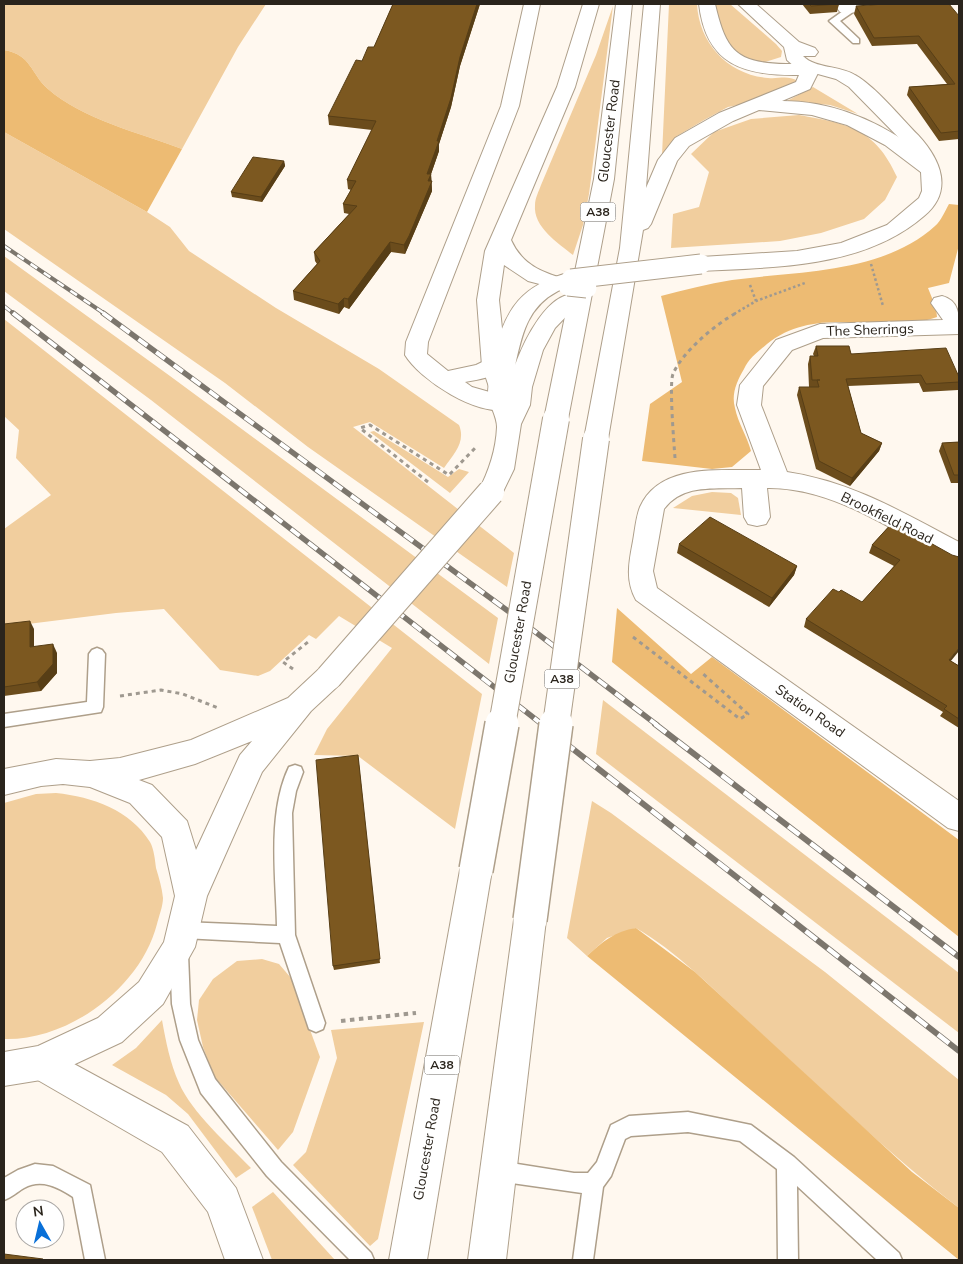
<svg xmlns="http://www.w3.org/2000/svg" width="963" height="1264" font-family="'Nunito Sans',sans-serif">
  <style>
    .green { fill: #f1ce9e }
    .forest { fill: #edbb73 }
    .lines { fill: none; stroke-linecap: round; stroke-linejoin: round }
    .service-casing { stroke: #ae9f8a; stroke-width: 3 }
    .minor-casing { stroke: #ae9f8a; stroke-width: 2 }
    .tertiary-casing { stroke: #ae9f8a; stroke-width: 2 }
    .primary-casing { stroke: #ae9f8a; stroke-width: 2 }
    .path-far2 { stroke: #9f9990; stroke-width: 2.5; stroke-dasharray: 2.5 2.5; stroke-linecap: butt }
    .path-far1 { stroke: #9f9990; stroke-width: 3; stroke-dasharray: 4 4; stroke-linecap: butt }
    .path { stroke: #9f9990; stroke-width: 4; stroke-dasharray: 4.5 4.5; stroke-linecap: butt }
    .service { fill: #fff; fill-rule: evenodd }
    .minor { fill: #fff; fill-rule: evenodd }
    .tertiary { fill: #fff; fill-rule: evenodd }
    .primary { fill: #fff; fill-rule: evenodd }
    .rail-far2-casing { stroke: #7c766d; stroke-width: 4 }
    .rail-far1-casing { stroke: #7c766d; stroke-width: 5.5 }
    .rail-casing { stroke: #7c766d; stroke-width: 6 }
    .rail-far2 { stroke: #fff; stroke-width: 2.5; stroke-dasharray: 8; stroke-linecap: butt }
    .rail-far1 { stroke: #fff; stroke-width: 4; stroke-dasharray: 11; stroke-linecap: butt }
    .rail { stroke: #fff; stroke-width: 4.5; stroke-dasharray: 14; stroke-linecap: butt }
    .tertiary-bridge-far1-casing { stroke: #ae9f8a; stroke-width: 21; stroke-linecap: butt }
    .tertiary-bridge-casing { stroke: #ae9f8a; stroke-width: 28; stroke-linecap: butt }
    .primary-bridge-far2-casing { stroke: #ae9f8a; stroke-width: 21; stroke-linecap: butt }
    .primary-bridge-far1-casing { stroke: #ae9f8a; stroke-width: 28; stroke-linecap: butt }
    .primary-bridge-casing { stroke: #ae9f8a; stroke-width: 36; stroke-linecap: butt }
    .tertiary-bridge-far1 { stroke: #fff; stroke-width: 19 }
    .tertiary-bridge { stroke: #fff; stroke-width: 26 }
    .primary-bridge-far2 { stroke: #fff; stroke-width: 19 }
    .primary-bridge-far1 { stroke: #fff; stroke-width: 26 }
    .primary-bridge { stroke: #fff; stroke-width: 33 }
    .wall { fill: #6b4c1c }
    .shaded-wall { fill: #573e16 }
    .building { fill: #7c5820; stroke: #573e16 }
    .labels { text-anchor: middle; dominant-baseline: central; stroke-width: 5; stroke-linejoin: round; paint-order: stroke }
    .shield { fill: #fff; stroke: #6a6660; stroke-width: 1 }
    .shield-label { font-size: 12px; font-weight: bold; fill: #2a241c }
    .street-label { font-size: 14px; fill: #2a241c; stroke: #fff }
  </style>
  <rect width="100%" height="100%" fill="#fff8ef"/>
  <!-- green -->
  <g class="green">
    <path d="M4,4H266L238,47L182,149C140,133 82,119 48,89C30,73 32,55 4,50Z"/>
    <path d="M669,4H697C699,44 729,75 768,78C780,79 787,75 798,81L758,101L728,107L704,120L677,136L665,156L662,155Z"/>
    <path d="M713,4H730L776,44L782,51L781,57L759,64C730,51 715,38 713,4Z"/>
    <path d="M613,6L589,194L583,225L573,255C558,243 533,227 535,205C535,198 539,191 541,185L596,55Z"/>
    <polygon points="813,87 858,114 830,105 787,101"/>
    <path d="M799,115C848,124 875,128 897,177L885,200L864,219L821,233L780,241L671,248L673,214L699,207L709,172L691,154L714,132L751,119Z"/>
    <path d="M4,132L147,212L170,227L189,251L276,308L379,369L459,425C466,442 454,454 444,468L370,422L353,427L514,553L507,587L308,447L225,383L4,229Z"/>
    <polygon points="4,256 170,376 498,618 489,664 151,400 4,291"/>
    <polygon points="4,319 482,694 455,829 358,756 314,755 327,729 392,648 339,616 316,639 309,635 270,671 258,676 220,670 164,609 116,613 4,627 4,529 51,495 16,458 19,430 4,416"/>
    <polygon points="374,431 448,477 459,469 469,472 450,493 370,432"/>
    <polygon points="712,492 731,493 738,498 741,515 673,508 692,496"/>
    <polygon points="603,700 959,973 959,1033 596,754"/>
    <path d="M56,793C93,797 130,810 150,842C154,849 155,860 156,868C159,878 162,888 163,898C163,906 159,916 157,924C141,987 69,1041 4,1039V803L36,794Z"/>
    <path d="M592,801L611,813L825,972L959,1080V1208C886,1152 820,1087 752,1025C715,991 679,953 636,928L607,938L587,956L567,938Z"/>
    <polygon points="262,959 279,964 291,978 320,1057 293,1132 278,1150 214,1076 203,1047 197,1020 199,1000 213,979 237,961"/>
    <path d="M162,1020C166,1042 170,1063 179,1083C192,1113 228,1144 251,1168L236,1178L188,1114L166,1095L112,1065L136,1048Z"/>
    <polygon points="424,1022 378,1239 370,1246 293,1165 306,1152 337,1058 331,1030"/>
    <polygon points="273,1192 335,1260 272,1260 252,1207"/>
  </g>
  <!-- forest -->
  <g class="forest">
    <path d="M4,50C32,55 30,73 48,89C82,119 140,133 182,149L147,212L4,132Z"/>
    <path d="M949,204L959,205V245L949,283L928,288L936,308L937,317C884,337 820,302 767,344C758,352 749,358 744,369C737,381 731,394 735,408C738,423 747,436 751,451L732,467L712,469L642,461L650,404L682,382L661,296C684,290 708,284 732,280C798,271 882,274 935,226C941,221 945,211 949,204Z"/>
    <polygon points="617,608 691,674 712,657 959,840 959,937 612,662"/>
    <path d="M636,928L695,972L912,1172L959,1208V1260L587,956C602,942 615,931 636,928Z"/>
  </g>
  <g class="lines">
    <defs>
      <g id="service">
        <polygon points="839,4 847,4 853,12 840,21 859,39 859,43 853,43 829,21 843,11"/>
        <polygon points="97,648 102,650 105,654 103,707 101,712 4,727 4,714 87,702 89,654 92,650"/>
        <path d="M295,765L301,767L303,772L296,791L292,813L295,935L325,1023L323,1029L316,1032L309,1029L307,1023L280,943L183,938L177,936L174,930L177,924L183,922L277,926C276,876 267,813 289,767Z"/>
        <polygon points="179,946 185,948 188,954 190,1004 198,1040 215,1079 281,1162 371,1253 374,1260 350,1260 267,1176 201,1093 180,1040 172,1004 170,954 173,948"/>
        <polygon points="688,1112 751,1125 794,1157 899,1253 902,1260 877,1260 797,1186 798,1260 778,1260 777,1169 740,1141 688,1132 631,1136 625,1139 611,1176 603,1187 593,1260 573,1260 582,1193 498,1181 491,1178 488,1171 491,1164 498,1161 574,1173 588,1173 597,1162 611,1125 629,1116"/>
        <path d="M35,1164L53,1166L90,1185L105,1260H85L73,1197C59,1188 42,1178 24,1188C17,1192 12,1197 4,1200V1178L18,1170Z"/>
      </g>
      <g id="minor">
        <path d="M524,4H540L519,106L428,342L427,354L448,371L476,365L505,351L513,354L516,359C506,375 482,379 465,382L472,387L507,397L511,403L507,409C478,417 420,380 405,355L406,342L501,106Z"/>
        <polygon points="840,4 902,4 900,8 894,9 846,13 840,12 837,8"/>
        <path d="M942,296C961,301 959,318 959,334L823,338L792,350L763,386L761,405L787,472C850,481 904,513 959,542V564L950,561C894,531 833,487 767,488L770,517L766,524L757,526L748,524L744,517L742,488C714,489 682,484 664,509L653,571L657,588L959,801V831L948,828L636,600C625,580 629,562 633,541C635,530 636,517 640,507C660,462 722,471 761,470L737,405L740,385L776,340L820,324L943,320L931,303L934,298Z"/>
      </g>
      <g id="tertiary">
        <path d="M738,4H756L799,42L815,48L818,52L815,56H803C816,69 839,65 855,75C875,86 901,118 918,135C941,160 954,191 924,216C864,268 776,267 701,271L693,269L690,264L693,259L701,257L797,251L841,243L887,225L919,198L922,191L921,172L912,154L904,143L849,87L836,79L796,68L787,60L784,47Z"/>
        <path d="M571,272L579,274L582,279C577,287 566,287 558,291C527,307 522,335 515,366C523,343 549,287 579,295L582,300L555,328L543,350L532,387L530,405L521,424L514,469L500,498L491,501L482,498L478,492C489,471 496,450 497,427C497,416 489,405 488,394C488,381 492,368 494,356C505,308 522,285 571,272Z"/>
        <path d="M329,666L339,669L343,677L339,685L311,711L262,772L207,896L195,947L163,1004L122,1042L41,1080L4,1086V1052L38,1046L98,1018L139,982L164,942L175,896L162,837L130,803L90,787L63,784L41,786L4,795V769L56,759L90,761L120,758L191,740L288,698L319,669ZM252,741L240,755L196,850L187,821L152,785L139,780L195,764Z"/>
      </g>
      <g id="primary">
        <path d="M583,4H599L575,87L511,240C523,267 546,274 573,281L594,179L616,4H632L614,179L568,419L564,425L556,427L548,425L544,419L570,292L528,281L504,265L499,300L506,366L511,387L507,393L499,395L491,393L482,366L477,300L485,251L557,87Z"/>
        <path d="M644,4H660L646,188L658,160L675,138L719,113L796,82L799,75C744,76 706,65 699,4H715C726,51 736,63 786,64C797,64 807,63 817,65L820,69L810,89L782,101C830,101 874,119 912,146C921,153 933,160 939,169L936,173H922L885,145L847,125L812,115L759,110L733,121L689,146L677,161L651,224L648,228L643,230L608,439L605,445L596,447L587,445L584,439L620,248Z"/>
        <polygon points="476,856 487,860 492,870 427,1260 389,1260 460,870 465,860"/>
        <polygon points="530,905 541,909 546,920 506,1260 468,1260 514,920 519,909"/>
        <polygon points="41,1046 188,1126 236,1188 263,1260 225,1260 208,1212 162,1152 29,1075 24,1063 29,1051"/>
      </g>
    </defs>
    <!-- service casing -->
    <use href="#service" class="service-casing"/>
    <!-- minor casing -->
    <use href="#minor" class="minor-casing"/>
    <!-- tertiary casing -->
    <use href="#tertiary" class="tertiary-casing"/>
    <!-- primary casing -->
    <use href="#primary" class="primary-casing"/>
    <!-- path-far2 -->
    <g class="path-far2">
      <polyline points="871,264 883,306"/>
      <polyline points="750,285 756,301"/>
      <polyline points="734,314 756,301 805,283"/>
    </g>
    <!-- path-far1 -->
    <g class="path-far1">
      <path d="M675,458C674,444 669,383 673,374C682,352 716,324 736,313"/>
      <polyline points="428,482 360,428 370,425 449,475 477,446"/>
      <polyline points="633,637 740,719 748,714 701,672"/>
      <polyline points="293,669 283,662 308,642"/>
      <polyline points="120,696 161,690 183,694 218,708"/>
    </g>
    <!-- path -->
    <polyline class="path" points="341,1021 416,1013"/>
    <!-- service -->
    <use href="#service" class="service"/>
    <!-- minor -->
    <use href="#minor" class="minor"/>
    <!-- tertiary -->
    <use href="#tertiary" class="tertiary"/>
    <!-- primary -->
    <use href="#primary" class="primary"/>
    <defs>
      <g id="rail-far2">
        <polyline points="4,246 105,314"/>
        <polyline points="4,306 14,314"/>
      </g>
      <g id="rail-far1">
        <polyline points="13,313 543,725"/>
        <polyline points="103,313 508,611 657,725"/>
      </g>
      <g id="rail">
        <polyline points="541,724 959,1051"/>
        <polyline points="655,724 959,957"/>
      </g>
    </defs>
    <!-- rail-far2 casing -->
    <use href="#rail-far2" class="rail-far2-casing"/>
    <!-- rail-far1 casing -->
    <use href="#rail-far1" class="rail-far1-casing"/>
    <!-- rail casing -->
    <use href="#rail" class="rail-casing"/>
    <!-- rail-far2 -->
    <use href="#rail-far2" class="rail-far2"/>
    <!-- rail-far1 -->
    <use href="#rail-far1" class="rail-far1"/>
    <!-- rail -->
    <use href="#rail" class="rail"/>
    <defs>
      <polyline id="tertiary-bridge-far1" points="571,279 701,264"/>
      <polyline id="tertiary-bridge" points="329,677 491,492"/>
      <polyline id="primary-bridge-far2" points="568,286 587,288"/>
      <g id="primary-bridge-far1">
        <polyline points="502,725 556,419"/>
        <polyline points="556,725 596,439"/>
      </g>
      <g id="primary-bridge">
        <polyline points="476,870 502,724"/>
        <polyline points="530,920 556,724"/>
      </g>
    </defs>
    <!-- tertiary-bridge-far1 casing -->
    <use href="#tertiary-bridge-far1" class="tertiary-bridge-far1-casing"/>
    <!-- tertiary-bridge casing -->
    <use href="#tertiary-bridge" class="tertiary-bridge-casing"/>
    <!-- primary-bridge-far2 casing -->
    <use href="#primary-bridge-far2" class="primary-bridge-far2-casing"/>
    <!-- primary-bridge-far1 casing -->
    <use href="#primary-bridge-far1" class="primary-bridge-far1-casing"/>
    <!-- primary-bridge casing -->
    <use href="#primary-bridge" class="primary-bridge-casing"/>
    <!-- tertiary-bridge-far1 -->
    <use href="#tertiary-bridge-far1" class="tertiary-bridge-far1"/>
    <!-- tertiary-bridge -->
    <use href="#tertiary-bridge" class="tertiary-bridge"/>
    <!-- primary-bridge-far2 -->
    <use href="#primary-bridge-far2" class="primary-bridge-far2"/>
    <!-- primary-bridge-far1 -->
    <use href="#primary-bridge-far1" class="primary-bridge-far1"/>
    <!-- primary-bridge -->
    <use href="#primary-bridge" class="primary-bridge"/>
  </g>
  <!-- wall -->
  <g class="wall">
    <polygon points="393,4 480,4 460,66 451,107 439,144 439,151 431,174 432,191 409,245 405,254 391,252 349,309 344,307 339,314 294,300 293,291 317,264 315,261 314,252 349,214 344,213 343,204 351,190 348,189 347,180 372,130 329,125 328,116 362,61 374,47"/>
    <polygon points="802,4 839,4 837,12 810,14"/>
    <polygon points="856,6 959,16 959,139 939,141 907,95 909,87 947,84 917,44 872,46 854,14"/>
    <polygon points="284,161 285,166 262,202 232,197 231,192"/>
    <polygon points="816,346 959,377 959,388 958,390 923,392 919,383 848,386 861,433 882,443 879,451 850,486 816,469 797,395 799,387 809,387 808,364 810,356 814,356 813,354"/>
    <polygon points="959,442 959,483 951,483 939,451 942,443"/>
    <polygon points="893,522 951,661 959,666 959,728 940,716 943,712 804,627 806,619 862,602 894,566 869,553 872,545"/>
    <polygon points="679,544 797,566 794,575 769,607 677,553"/>
    <polygon points="4,624 34,629 34,646 57,653 57,673 41,691 4,696"/>
    <polygon points="358,755 380,963 334,970 333,966"/>
  </g>
  <!-- shaded-wall -->
  <g class="shaded-wall">
    <polygon points="477,4 480,4 460,66 451,107 439,144 439,151 429,180 431,174 432,191 405,254 404,245 427,174 460,57"/>
    <polygon points="284,161 285,166 262,202 261,197"/>
    <polygon points="390,242 391,252 349,309 348,299"/>
    <polygon points="344,298 344,307 339,314 338,304"/>
    <polygon points="882,443 879,451 850,486 852,478"/>
    <polygon points="797,566 794,575 769,607 772,598"/>
    <polygon points="30,621 34,629 34,656 30,647"/>
    <polygon points="53,644 57,653 57,673 41,691 37,682"/>
    <polygon points="959,648 959,651 946,667 949,660"/>
  </g>
  <!-- building -->
  <g class="building">
    <polygon points="393,4 477,4 460,57 451,98 437,141 439,141 427,174 431,174 428,181 432,181 409,236 404,245 390,242 348,299 344,298 338,304 293,291 320,261 314,252 357,206 343,204 356,181 347,180 376,121 328,116 356,60 362,61 368,47 374,47"/>
    <polygon points="809,4 839,4 811,6"/>
    <polygon points="885,4 949,4 959,16 959,131 941,133 909,87 955,84 919,36 874,38 856,6"/>
    <polygon points="253,157 284,161 261,197 231,192"/>
    <polygon points="816,346 849,346 851,354 946,348 959,377 959,382 926,384 921,375 846,379 861,433 882,443 852,478 819,461 799,387 819,387 817,380 820,380 812,380 810,356 818,356"/>
    <polygon points="959,442 959,475 954,475 942,443"/>
    <polygon points="710,517 797,566 772,598 679,544"/>
    <polygon points="893,522 952,555 959,557 959,648 949,660 959,666 959,719 944,709 947,706 806,619 833,589 839,592 841,590 862,602 900,560 872,545"/>
    <polygon points="30,621 30,647 53,644 53,664 37,682 4,687 4,624"/>
    <polygon points="358,755 380,959 333,966 316,760"/>
    <polygon points="4,1254 43,1259 43,1260 4,1260"/>
  </g>
  <g class="labels">
    <!-- shield labels -->
    <g class="shield">
      <rect x="580.5" y="202.5" width="35" height="19" rx="4"/>
      <rect x="544.5" y="669.5" width="35" height="19" rx="4"/>
      <rect x="424.5" y="1055.5" width="35" height="19" rx="4"/>
    </g>
    <g class="shield-label">
      <text x="598" y="212">A38</text>
      <text x="562" y="679">A38</text>
      <text x="442" y="1065">A38</text>
    </g>
    <!-- street labels -->
    <g class="street-label">
      <text transform="translate(609 131) rotate(-83)">Gloucester Road</text>
      <text transform="translate(870 330) rotate(-2)">The Sherrings</text>
      <text transform="translate(887 518) rotate(26)">Brookfield Road</text>
      <text transform="translate(518 632) rotate(-80)">Gloucester Road</text>
      <text transform="translate(810 711) rotate(35)">Station Road</text>
      <text transform="translate(427 1149) rotate(-80)">Gloucester Road</text>
    </g>
  </g>
  <!-- border -->
  <rect width="963" height="1264" fill="none" stroke="#2a241c" stroke-width="10"/>
  <!-- north arrow -->
  <g transform="translate(40 1224) rotate(352)"><circle r="24" fill="#ffffff" stroke="#aaa7a4"/>
  <path d="M0-4L9 19L0 12L-9 19Z" fill="#0970d8"/>
  <text y="-8" font-size="14" font-weight="bold" text-anchor="middle" fill="#2a241c">N</text>
  </g>
</svg>
